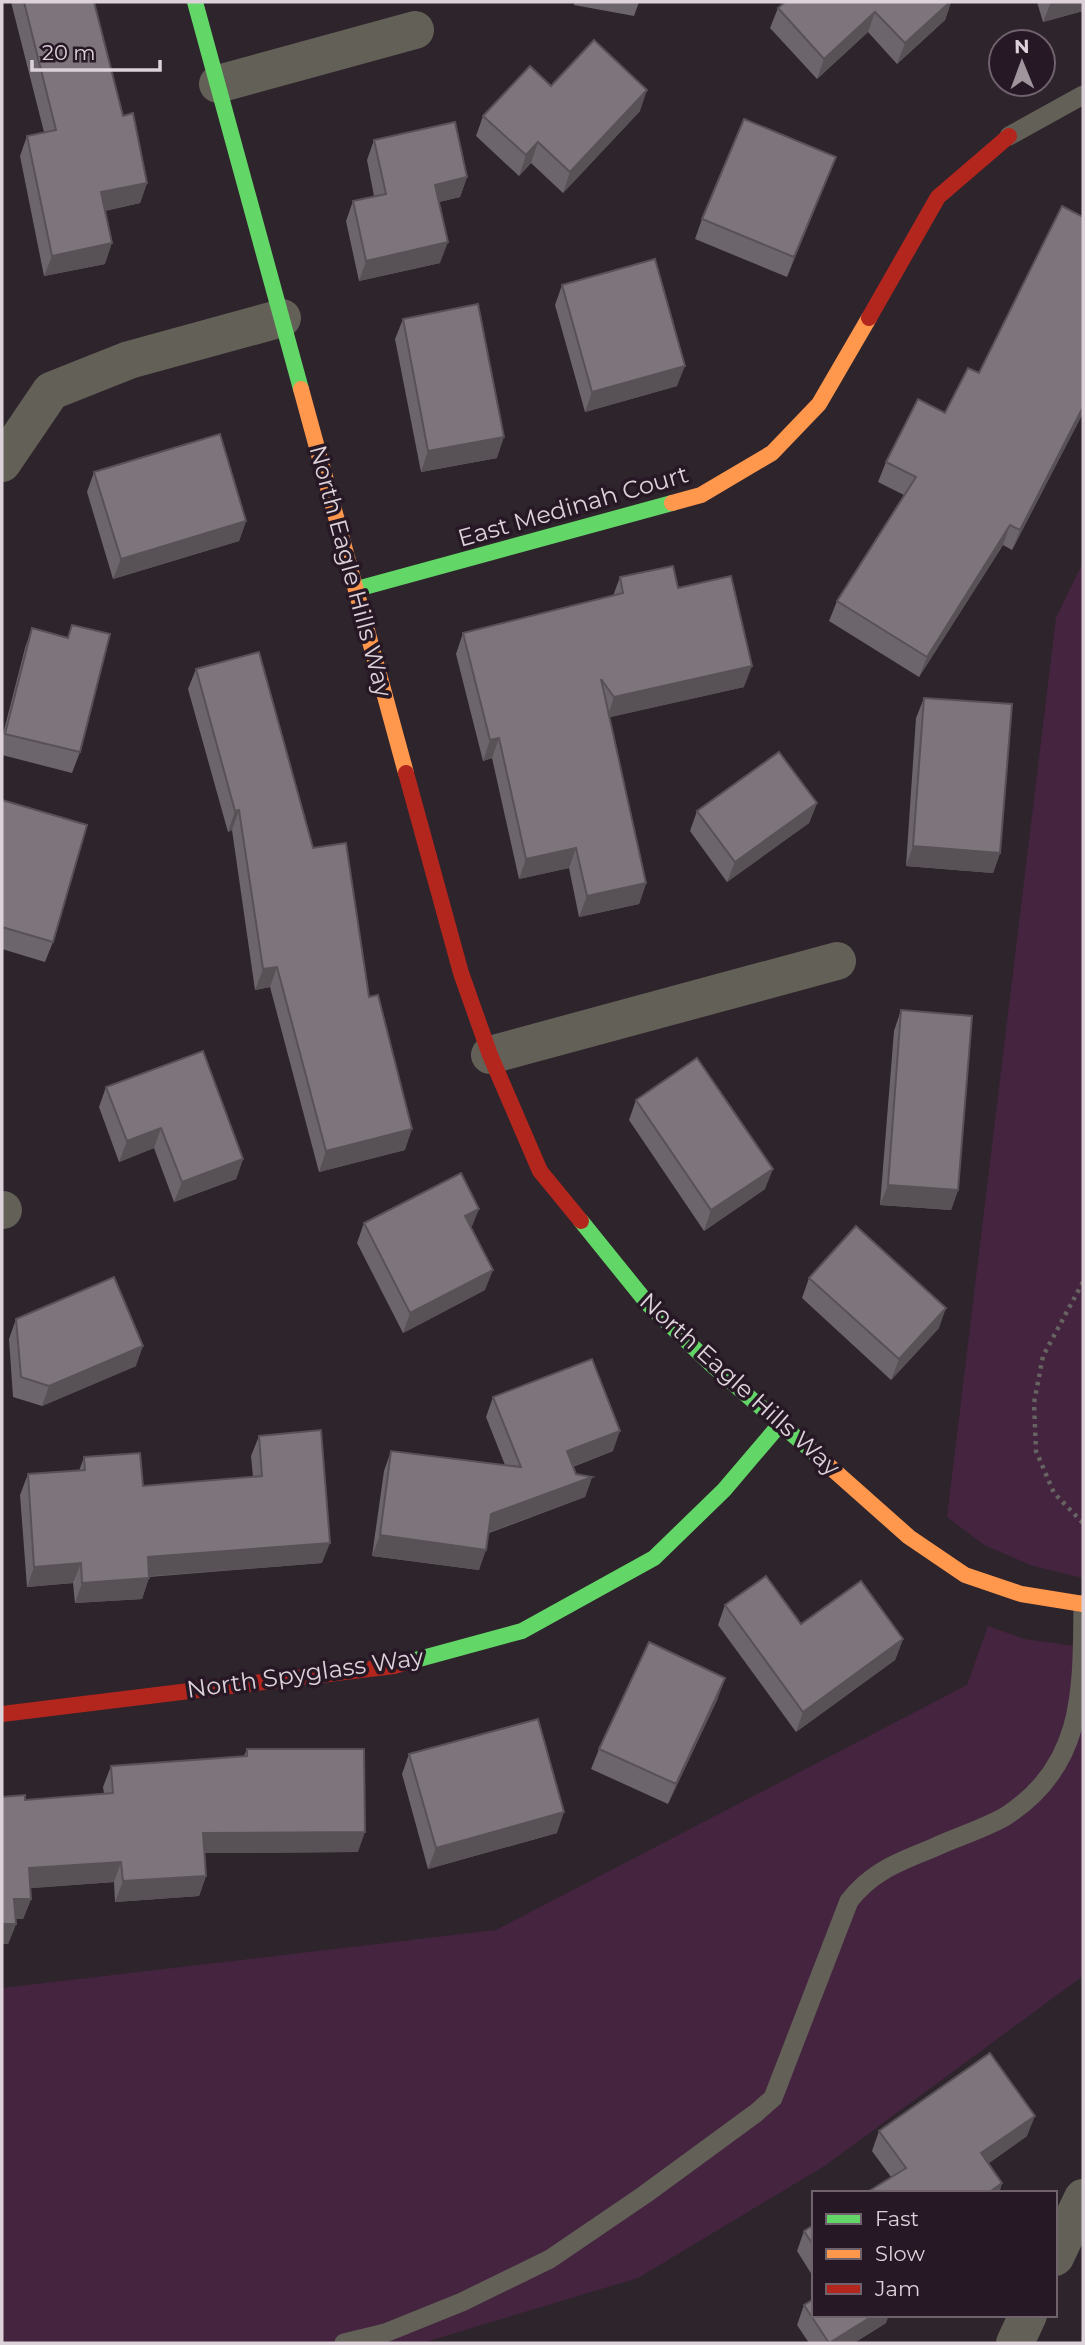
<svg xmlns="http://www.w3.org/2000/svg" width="1085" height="2345" font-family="Montserrat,sans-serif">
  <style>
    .green { fill: #44243f }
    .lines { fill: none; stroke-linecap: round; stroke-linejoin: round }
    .path { stroke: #676361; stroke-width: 4.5; stroke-dasharray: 3.5 5; stroke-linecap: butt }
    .lane { stroke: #636058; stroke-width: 19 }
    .street { stroke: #636058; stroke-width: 38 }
    .fast { stroke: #63d668; stroke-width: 16 }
    .slow { stroke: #ff974d; stroke-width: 16 }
    .jam { stroke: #b3261e; stroke-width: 16 }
    .wall { fill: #6c656b }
    .shaded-wall { fill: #585257 }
    .building { fill: #7e757c; stroke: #585257; stroke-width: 2 }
    .labels { text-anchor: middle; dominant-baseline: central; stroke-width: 7; stroke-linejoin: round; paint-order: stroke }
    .street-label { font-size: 24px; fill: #ddd2da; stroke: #271825 }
  </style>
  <rect width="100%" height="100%" fill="#2e242c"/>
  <!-- green -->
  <g class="green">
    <polygon points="1083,562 1083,1578 1033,1566 984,1545 947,1517 1056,618"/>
    <polygon points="988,1626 1024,1639 1083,1647 1083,1976 826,2165 638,2278 422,2343 2,2343 2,1988 496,1930 967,1685"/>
  </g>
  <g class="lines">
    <!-- path -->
    <polyline class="path" points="1083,1282 1043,1356 1034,1403 1036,1451 1054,1493 1083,1523"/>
    <!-- lane -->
    <g class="lane">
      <polyline points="1009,136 1083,95"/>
      <path d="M344,2343L385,2333L462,2302L550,2259L644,2195L756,2113L773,2098L849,1901C872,1871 899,1862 933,1848C956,1837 984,1829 1006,1816C1085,1765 1082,1690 1083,1604"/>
    </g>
    <!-- street -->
    <g class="street">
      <polyline points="218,84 415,30"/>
      <polyline points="2,463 51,391 129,360 282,318"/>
      <polyline points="490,1055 837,961"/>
      <polyline points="2,1210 3,1210"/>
      <polyline points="1055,2257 1083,2198"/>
      <polyline points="1015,2343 1028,2315"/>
    </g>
    <!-- fast -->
    <g class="fast">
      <polyline points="195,2 301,389"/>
      <polyline points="357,589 672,503"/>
      <polyline points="581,1221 648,1304 713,1366 820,1458"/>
      <polyline points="408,1662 522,1631 654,1558 724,1490 781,1423"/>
    </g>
    <!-- slow -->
    <g class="slow">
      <polyline points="301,389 406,773"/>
      <polyline points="672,503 701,495 772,453 819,404 869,318"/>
      <polyline points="820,1458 909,1537 965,1575 1021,1594 1083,1604"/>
    </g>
    <!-- jam -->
    <g class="jam">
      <polyline points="869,318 938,197 1009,136"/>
      <polyline points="406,773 461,973 490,1055 540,1171 581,1221"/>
      <polyline points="2,1714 394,1666 408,1662"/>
    </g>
  </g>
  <!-- wall -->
  <g class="wall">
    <polygon points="11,2 94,2 123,116 147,183 140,203 105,211 105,264 44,276 20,156 27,136 44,132"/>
    <polygon points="574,2 639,2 634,16 574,5"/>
    <polygon points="785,2 951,2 945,20 897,64 868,32 817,79 770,28 778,8"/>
    <polygon points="1037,2 1083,2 1083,11 1043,22"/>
    <polygon points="551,86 640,111 563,193 531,163 519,176 476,136 483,116"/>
    <polygon points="374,140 467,177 460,197 439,202 440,263 359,281 346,221 353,201 374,196 367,160"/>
    <polygon points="828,177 787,277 695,239 702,219"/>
    <polygon points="562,285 677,386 585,412 555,305"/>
    <polygon points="403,319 497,458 421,472 395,339"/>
    <polygon points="979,373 1083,413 1012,550 1003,545 919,677 829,621 837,601 904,495 878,482 886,462 945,413"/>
    <polygon points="94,472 246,521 239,541 113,579 87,492"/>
    <polygon points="620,577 678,588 744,687 609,717 646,883 639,904 579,917 569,868 519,879 492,758 483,761 456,654 463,633 613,596"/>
    <polygon points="32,628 68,638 80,752 72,773 2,755 2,738 25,648"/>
    <polygon points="196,669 313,848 369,997 405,1150 319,1172 270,987 255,990 232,830 228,832 188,689"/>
    <polygon points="924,698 1000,853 993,873 906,866 916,718"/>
    <polygon points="2,800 53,942 45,962 2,949"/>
    <polygon points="817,803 809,823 727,882 690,831 697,811"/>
    <polygon points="901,1010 958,1190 951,1210 880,1205 894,1031"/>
    <polygon points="106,1087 243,1159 236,1179 174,1202 154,1148 119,1162 99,1107"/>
    <polygon points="636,1100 765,1189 704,1231 629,1120"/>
    <polygon points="364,1223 485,1290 403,1333 357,1243"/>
    <polygon points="809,1278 939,1328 891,1380 802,1298"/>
    <polygon points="16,1319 136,1366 42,1406 13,1397 9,1339"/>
    <polygon points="493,1397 613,1451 573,1467 576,1474 592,1477 585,1497 489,1533 479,1570 372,1556 384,1471 391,1451 505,1465 486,1417"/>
    <polygon points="259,1436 322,1563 149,1577 142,1599 75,1603 73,1583 27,1587 20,1495 28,1474 79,1471 84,1457 143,1486 253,1477 251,1456"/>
    <polygon points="725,1605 801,1624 903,1639 895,1660 796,1732 718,1625"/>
    <polygon points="718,1698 668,1804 591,1769 599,1749"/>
    <polygon points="247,1749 358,1852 204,1853 206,1876 199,1896 115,1902 114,1882 30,1888 31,1899 23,1919 15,1919 16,1924 8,1944 25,1800 104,1794 103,1787 111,1766 244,1756"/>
    <polygon points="409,1754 557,1833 428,1869 402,1774"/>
    <polygon points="879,2131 1027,2136 989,2163 1002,2183 999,2193 866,2193 891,2177 872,2151"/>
    <polygon points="814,2225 814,2278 797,2251 804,2231"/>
    <polygon points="804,2305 886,2323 854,2343 809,2343 797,2325"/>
  </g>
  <!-- shaded-wall -->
  <g class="shaded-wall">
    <polygon points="950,2 951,2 945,20 897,64 905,43"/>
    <polygon points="1051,2 1083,2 1083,11 1043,22"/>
    <polygon points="875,12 868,32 817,79 824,59"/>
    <polygon points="647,90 640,111 563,193 570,172"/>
    <polygon points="538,142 531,163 519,176 526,155"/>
    <polygon points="836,157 828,177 787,277 794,257"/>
    <polygon points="467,177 460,197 427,205 435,185"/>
    <polygon points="147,183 140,203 94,213 101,192"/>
    <polygon points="448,242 440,263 359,281 366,261"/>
    <polygon points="112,243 105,264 44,276 52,256"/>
    <polygon points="685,366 677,386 585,412 592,392"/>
    <polygon points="1083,407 1083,413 1012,550 1020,530"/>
    <polygon points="504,437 497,458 421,472 428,451"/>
    <polygon points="246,521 239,541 113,579 121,559"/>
    <polygon points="1010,525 1003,545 919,677 927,657"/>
    <polygon points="752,666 744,687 607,718 614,697"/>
    <polygon points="499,738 492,758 483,761 490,740"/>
    <polygon points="817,803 809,823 727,882 735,862"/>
    <polygon points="239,810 232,830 228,832 235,811"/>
    <polygon points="913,846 1000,853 993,873 906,866"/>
    <polygon points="576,848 569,868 519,879 526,859"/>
    <polygon points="646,883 639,904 579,917 587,896"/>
    <polygon points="277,967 270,987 255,990 263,969"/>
    <polygon points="161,1128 154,1148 119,1162 127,1141"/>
    <polygon points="412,1129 405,1150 319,1172 326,1151"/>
    <polygon points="243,1159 236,1179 174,1202 182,1182"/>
    <polygon points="773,1169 765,1189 704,1231 711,1210"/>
    <polygon points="888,1185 958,1190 951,1210 880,1205"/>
    <polygon points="479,1209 471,1229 465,1216"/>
    <polygon points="493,1270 485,1290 403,1333 410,1313"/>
    <polygon points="946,1308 939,1328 891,1380 899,1359"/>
    <polygon points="143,1346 136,1366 42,1406 49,1386"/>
    <polygon points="620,1431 613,1451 559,1472 567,1451"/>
    <polygon points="592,1477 585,1497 484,1534 491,1514"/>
    <polygon points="380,1535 486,1550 479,1570 372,1556"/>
    <polygon points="330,1543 322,1563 140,1577 148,1557"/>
    <polygon points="81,1563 73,1583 27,1587 34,1567"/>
    <polygon points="149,1578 142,1599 75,1603 82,1583"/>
    <polygon points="903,1639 895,1660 796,1732 803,1712"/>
    <polygon points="725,1678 718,1698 668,1804 676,1784"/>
    <polygon points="564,1812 557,1833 428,1869 436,1848"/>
    <polygon points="365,1832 358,1852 196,1853 203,1833"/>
    <polygon points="121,1862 114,1882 21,1889 29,1868"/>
    <polygon points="206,1876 199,1896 115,1902 123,1881"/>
    <polygon points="14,1899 31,1899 23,1919 7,1919"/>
    <polygon points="2,1924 16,1924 8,1944 2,1944"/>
    <polygon points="1035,2116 1027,2136 974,2173 981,2153"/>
    <polygon points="1002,2183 999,2193 988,2193"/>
    <polygon points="874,2315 889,2315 886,2323 854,2343 829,2343"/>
  </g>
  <!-- building -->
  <g class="building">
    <polygon points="24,2 94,2 123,116 133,113 147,183 101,192 112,243 52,256 27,136 56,130"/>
    <polygon points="785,2 950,2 905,43 875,12 824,59 778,8"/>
    <polygon points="594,40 647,90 570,172 538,142 526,155 483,116 530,66 551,86"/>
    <polygon points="744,119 836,157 794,257 702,219"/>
    <polygon points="455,122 467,177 435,185 448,242 366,261 353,201 386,194 374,140"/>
    <polygon points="1062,206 1083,217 1083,407 1020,530 1010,525 927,657 837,601 916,477 886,462 918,399 945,413 968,368 979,373"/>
    <polygon points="655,259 685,366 592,392 562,285"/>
    <polygon points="478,304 504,437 428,451 403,319"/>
    <polygon points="220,434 246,521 121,559 94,472"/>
    <polygon points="673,566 678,588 731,576 752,666 614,697 601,679 646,883 587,896 576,848 526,859 499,738 490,740 463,633 623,593 620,577"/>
    <polygon points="72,625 110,634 80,752 5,734 32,628 68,638"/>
    <polygon points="259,652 313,848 346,843 369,997 378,995 412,1129 326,1151 277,967 263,969 239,810 235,811 196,669"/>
    <polygon points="924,698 1012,704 1000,853 913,846"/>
    <polygon points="779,752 817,803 735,862 697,811"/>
    <polygon points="2,800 87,825 53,942 2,927"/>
    <polygon points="901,1010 972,1016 958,1190 888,1185"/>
    <polygon points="203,1051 243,1159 182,1182 161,1128 127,1141 106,1087"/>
    <polygon points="697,1058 773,1169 711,1210 636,1100"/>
    <polygon points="461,1173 479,1209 465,1216 493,1270 410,1313 364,1223"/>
    <polygon points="856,1226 946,1308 899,1359 809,1278"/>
    <polygon points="114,1277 143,1346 49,1386 21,1377 16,1319"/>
    <polygon points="592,1359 620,1431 567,1451 576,1474 592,1477 491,1514 486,1550 380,1535 391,1451 521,1467 493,1397"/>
    <polygon points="321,1430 330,1543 148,1557 149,1578 82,1583 81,1563 34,1567 28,1474 85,1470 84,1457 140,1453 143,1486 262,1476 259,1436"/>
    <polygon points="766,1576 801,1624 861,1581 903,1639 803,1712 725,1605"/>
    <polygon points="649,1642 725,1678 676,1784 599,1749"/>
    <polygon points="538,1719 564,1812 436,1848 409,1754"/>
    <polygon points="247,1749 364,1749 365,1832 203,1833 206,1876 123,1881 121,1862 29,1868 31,1899 14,1899 16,1924 2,1924 2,1797 25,1795 25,1800 113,1793 111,1766 247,1756"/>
    <polygon points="990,2053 1035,2116 981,2153 1002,2183 988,2193 866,2193 906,2168 879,2131"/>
    <polygon points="814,2225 814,2246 804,2231"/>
    <polygon points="814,2299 814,2315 874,2315 829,2343 804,2305"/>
  </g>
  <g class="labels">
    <!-- street labels -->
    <g class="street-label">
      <text transform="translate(573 506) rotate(-16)">East Medinah Court</text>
      <text transform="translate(351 571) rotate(75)">North Eagle Hills Way</text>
      <text transform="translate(740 1384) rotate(42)">North Eagle Hills Way</text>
      <text transform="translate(305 1673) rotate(-8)">North Spyglass Way</text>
    </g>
  </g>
  <!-- border -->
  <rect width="1085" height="2345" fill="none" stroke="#ddd2da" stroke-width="7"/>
  <!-- legend -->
  <rect x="812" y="2191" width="245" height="126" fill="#271825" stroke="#70626d" stroke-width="2"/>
  <rect x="826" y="2214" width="35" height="10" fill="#63d668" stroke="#70626d" stroke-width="2"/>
  <text x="875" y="2226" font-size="21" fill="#ddd2da">Fast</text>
  <rect x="826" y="2249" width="35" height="10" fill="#ff974d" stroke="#70626d" stroke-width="2"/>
  <text x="875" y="2261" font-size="21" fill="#ddd2da">Slow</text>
  <rect x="826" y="2284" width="35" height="10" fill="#b3261e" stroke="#70626d" stroke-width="2"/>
  <text x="875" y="2296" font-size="21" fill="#ddd2da">Jam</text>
  <!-- north arrow -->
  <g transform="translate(1022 63) rotate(359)"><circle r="33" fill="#271825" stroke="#70626d" stroke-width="2"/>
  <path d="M0-5L12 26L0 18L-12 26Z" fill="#a0959d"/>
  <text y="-10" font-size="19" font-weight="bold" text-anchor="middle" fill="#ddd2da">N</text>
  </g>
  <!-- scale -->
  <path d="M32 60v10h128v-10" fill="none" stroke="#ddd2da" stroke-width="3.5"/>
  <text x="42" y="60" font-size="21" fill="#ddd2da" stroke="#271825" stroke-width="5" paint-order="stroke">20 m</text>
</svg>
